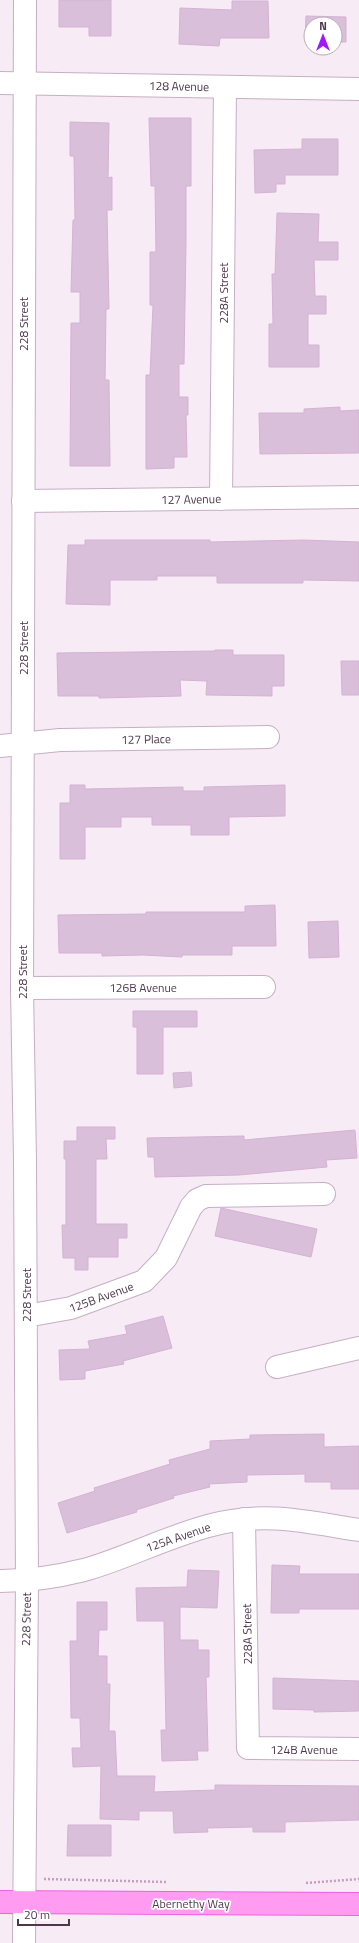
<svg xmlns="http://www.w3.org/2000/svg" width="359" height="1943" font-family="'Titillium Web',sans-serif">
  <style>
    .building { fill: #d9bfd9; stroke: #d5b2d4 }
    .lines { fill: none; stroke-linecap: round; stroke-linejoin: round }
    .minor-casing { stroke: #c6afc4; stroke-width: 24 }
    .major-casing { stroke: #ee62dd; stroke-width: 24 }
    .path { stroke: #c69cc4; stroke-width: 2.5; stroke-dasharray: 2 2; stroke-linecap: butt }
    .minor { stroke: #fff; stroke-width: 22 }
    .major { stroke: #ff9cf1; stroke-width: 22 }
    .labels { text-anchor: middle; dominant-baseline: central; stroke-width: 3.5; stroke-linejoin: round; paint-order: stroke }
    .street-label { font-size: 12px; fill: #4c384b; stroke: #fff }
  </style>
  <rect width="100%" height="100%" fill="#f7ebf5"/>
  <!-- building -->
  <g class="building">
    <polygon points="59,0 111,0 111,36 89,36 89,27 59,27"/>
    <polygon points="232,1 268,1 269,38 220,38 219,46 179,44 180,8 232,10"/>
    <polygon points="306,16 346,17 346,42 335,42 335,24 311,24 311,41 305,41"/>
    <polygon points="149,118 191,118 191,186 186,186 186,242 184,364 179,364 179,397 188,397 188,415 186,415 187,457 174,457 174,468 146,469 146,375 150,375 153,305 150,305 150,252 156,252 155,186 151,186"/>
    <polygon points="70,122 109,123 108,178 112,177 112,210 107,210 109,309 106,309 105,380 109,380 110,466 70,466 71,323 80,323 80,292 71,292 73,220 75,220 74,156 70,156"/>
    <polygon points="302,139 338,139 338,175 285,175 285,184 276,184 276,192 255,193 254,150 302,149"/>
    <polygon points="277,213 319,214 318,242 338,242 338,260 314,260 315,296 326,296 326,314 308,314 308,345 319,345 319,367 269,367 269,324 273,324 272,274 275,274"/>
    <polygon points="340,407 340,411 359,410 359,453 260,454 259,413 304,413 304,409"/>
    <polygon points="85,540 210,540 210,542 303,540 359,542 359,581 303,580 303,583 217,583 217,576 157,576 157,580 110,580 110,605 66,604 68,545 85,545"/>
    <polygon points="215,650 233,650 233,655 284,655 284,686 272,686 272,696 206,695 207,681 180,680 181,696 99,698 99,696 58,696 57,653 215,651"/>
    <polygon points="341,661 359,661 359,695 342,695"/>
    <polygon points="70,785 85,785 85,789 183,787 183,791 204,791 204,787 285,785 285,816 229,817 229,835 191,835 191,825 152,825 152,817 121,817 121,827 85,827 85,859 60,859 60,803 70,803"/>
    <polygon points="275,905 276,946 232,946 232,955 182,955 182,957 143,955 102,956 102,953 59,953 58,915 146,914 146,912 245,912 245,906"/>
    <polygon points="338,921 339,957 309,958 308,922"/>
    <polygon points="133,1011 197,1011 197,1027 163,1027 163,1074 137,1074 137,1027 133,1027"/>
    <polygon points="191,1072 192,1086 174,1088 173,1073"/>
    <polygon points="77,1127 115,1127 115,1139 106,1139 107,1159 96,1159 96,1224 127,1224 127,1238 118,1238 118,1257 88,1257 88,1270 75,1270 75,1258 63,1258 62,1225 66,1225 66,1159 64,1159 64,1141 77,1141"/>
    <polygon points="355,1130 357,1158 326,1160 327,1167 239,1175 155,1177 154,1157 148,1157 147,1138 244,1136 244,1140"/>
    <polygon points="221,1208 317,1229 311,1257 215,1236"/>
    <polygon points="163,1316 172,1348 123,1361 124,1364 85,1371 85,1379 60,1380 59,1350 90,1349 88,1341 127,1334 125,1326"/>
    <polygon points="324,1434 324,1447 359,1446 359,1489 331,1489 331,1482 305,1482 305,1474 247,1475 247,1482 209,1484 210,1487 173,1496 174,1498 136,1510 137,1512 67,1533 58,1503 95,1491 94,1488 170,1464 169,1460 210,1449 210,1441 250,1439 250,1435"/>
    <polygon points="272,1565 300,1566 299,1574 359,1574 359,1609 299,1609 299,1613 271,1613"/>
    <polygon points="188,1570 219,1571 217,1608 180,1607 180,1640 198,1640 198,1650 209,1650 209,1677 206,1677 208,1751 197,1751 198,1760 162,1761 161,1730 166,1730 164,1621 137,1621 136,1588 187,1587"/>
    <polygon points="77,1602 107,1602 107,1630 99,1630 98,1656 107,1656 107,1684 110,1684 109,1731 115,1731 117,1776 155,1776 154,1792 215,1790 215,1785 359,1786 359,1820 285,1822 285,1832 253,1832 253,1827 207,1828 208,1832 174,1833 173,1811 139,1811 139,1820 100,1819 101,1766 73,1767 72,1748 81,1748 80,1718 71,1718 70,1641 77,1641"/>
    <polygon points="273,1678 359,1681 359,1711 314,1712 314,1710 273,1709"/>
    <polygon points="68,1825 111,1825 111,1856 67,1856"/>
  </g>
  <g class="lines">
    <defs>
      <g id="minor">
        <polyline points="0,83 359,89"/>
        <polyline points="221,499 225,87"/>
        <polyline points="23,501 359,497"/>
        <polyline points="0,746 60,740 268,737"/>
        <polyline points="22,988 264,987"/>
        <polyline points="26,1316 71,1308 144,1281 166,1258 191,1207 197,1200 206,1196 324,1194"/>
        <polyline points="277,1367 359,1348"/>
        <polyline points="244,1519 248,1748 359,1749"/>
        <path d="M0,1581C29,1581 56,1577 84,1570C127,1558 168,1536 212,1525C265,1511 307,1522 359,1530"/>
        <polyline points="24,1943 27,1581 25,1160 22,988 25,0"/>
      </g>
      <polyline id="major" points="0,1902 359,1904"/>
    </defs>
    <!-- minor casing -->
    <use href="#minor" class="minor-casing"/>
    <!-- major casing -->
    <use href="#major" class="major-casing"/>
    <!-- path -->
    <g class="path">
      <polyline points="44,1879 167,1882"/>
      <polyline points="306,1883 359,1879"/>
    </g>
    <!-- minor -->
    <use href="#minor" class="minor"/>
    <!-- major -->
    <use href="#major" class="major"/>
  </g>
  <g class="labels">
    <!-- street labels -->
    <g class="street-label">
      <text transform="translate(179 86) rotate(1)">128 Avenue</text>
      <text transform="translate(223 293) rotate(-90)">228A Street</text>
      <text transform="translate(23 324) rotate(-90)">228 Street</text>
      <text transform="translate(191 499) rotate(-1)">127 Avenue</text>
      <text transform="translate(23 648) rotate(-90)">228 Street</text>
      <text transform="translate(146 739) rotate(-1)">127 Place</text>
      <text transform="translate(22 972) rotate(-90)">228 Street</text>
      <text x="143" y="987">126B Avenue</text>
      <text transform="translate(26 1295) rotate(-90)">228 Street</text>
      <text transform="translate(101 1297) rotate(-20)">125B Avenue</text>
      <text transform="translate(178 1537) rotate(-19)">125A Avenue</text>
      <text transform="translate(26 1619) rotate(-89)">228 Street</text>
      <text transform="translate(247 1634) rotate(-91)">228A Street</text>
      <text x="304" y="1749">124B Avenue</text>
      <text x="191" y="1903">Abernethy Way</text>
    </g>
  </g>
  <!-- north arrow -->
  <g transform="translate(323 36)"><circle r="19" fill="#ffffff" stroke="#b7afb7"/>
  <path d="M0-3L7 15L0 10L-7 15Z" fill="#9d1aff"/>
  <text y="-6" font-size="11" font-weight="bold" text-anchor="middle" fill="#4c384b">N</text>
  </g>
  <!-- scale -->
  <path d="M18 1919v6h51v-6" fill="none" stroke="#4c384b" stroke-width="2"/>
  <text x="24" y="1919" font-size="12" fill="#4c384b" stroke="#ffffff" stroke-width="3" paint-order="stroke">20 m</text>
</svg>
